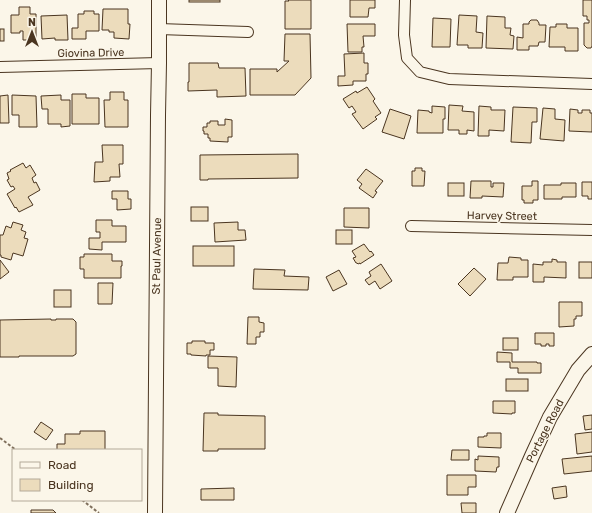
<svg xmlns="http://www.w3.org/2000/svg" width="592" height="513" font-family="Rubik,sans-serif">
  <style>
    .building { fill: #ecdcbc; stroke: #4a3520 }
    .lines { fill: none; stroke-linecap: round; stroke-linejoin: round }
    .street-casing { stroke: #4a3520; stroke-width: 12 }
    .secondary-casing { stroke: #4a3520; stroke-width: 16 }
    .path { stroke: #7f6f5c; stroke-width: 2; stroke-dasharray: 3 2; stroke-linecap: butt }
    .street { stroke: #fbf6e9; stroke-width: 10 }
    .secondary { stroke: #fbf6e9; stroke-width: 14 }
    .labels { text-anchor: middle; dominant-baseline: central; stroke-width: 3; stroke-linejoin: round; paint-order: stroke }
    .street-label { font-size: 11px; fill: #4a3520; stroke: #fbf6e9 }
  </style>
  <rect width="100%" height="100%" fill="#fbf6e9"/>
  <!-- building -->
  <g class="building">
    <rect x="189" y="0" width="31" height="2"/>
    <polygon points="288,0 311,0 311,29 285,29 285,1 289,1"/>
    <polygon points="350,0 375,0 375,8 369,8 368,17 350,17"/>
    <polygon points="583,0 592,0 592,46 591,48 587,48 584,45 584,23 589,23 589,20 587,20 587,16 583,16"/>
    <polygon points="19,7 30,7 30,14 36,14 36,40 23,40 23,31 20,31 20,33 11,33 11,15 19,15"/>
    <polygon points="103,9 128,9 128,24 130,24 129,39 114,38 114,32 109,32 109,30 102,30"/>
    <polygon points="84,11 94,11 94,14 99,14 99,31 86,31 86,39 72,39 72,28 78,28 78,14 84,14"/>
    <polygon points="67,15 68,40 55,40 55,38 42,39 41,16"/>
    <polygon points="459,15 477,16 476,32 483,33 482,48 468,48 468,45 457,45"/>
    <polygon points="487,16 505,17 505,28 511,28 510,35 514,36 513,49 486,48"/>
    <polygon points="433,18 451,19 450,47 432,47"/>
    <polygon points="531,20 537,20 539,23 539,25 546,25 545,42 539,42 538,46 529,46 529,50 517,50 517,37 523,38 523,24 529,24 529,22"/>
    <polygon points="347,24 375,24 375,36 363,36 364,47 362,47 362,52 348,52"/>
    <polygon points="556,24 567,24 567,28 578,28 578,51 565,51 565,47 549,47 550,27 556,27"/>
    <rect x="0" y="29" width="4" height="12"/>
    <polygon points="285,34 310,34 311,78 295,95 250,95 250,69 277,69 277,72 289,61 284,61"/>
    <polygon points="364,53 364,63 368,63 368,74 366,74 366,81 353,81 353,85 338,86 338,76 345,76 344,54"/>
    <polygon points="189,63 218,63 219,68 245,68 246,96 217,97 217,90 188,91 188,82 189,82"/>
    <polygon points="367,87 375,99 373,101 381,113 375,117 377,119 363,129 352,114 356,112 352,106 349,108 343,99 356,91 357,93"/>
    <polygon points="110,92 124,92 124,100 128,100 128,127 105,127 104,100 110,100"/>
    <polygon points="72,94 86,94 86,98 99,98 99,124 72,124"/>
    <polygon points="8,95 9,123 0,123 0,96"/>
    <polygon points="12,95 36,96 37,127 19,127 19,115 12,115"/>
    <polygon points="61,95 61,100 70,100 70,126 61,127 61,124 48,124 48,109 42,109 41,96"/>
    <polygon points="449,105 463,106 462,111 474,112 474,131 467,130 467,134 459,134 459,130 448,130"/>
    <polygon points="432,106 445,107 445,119 443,119 443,133 417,133 418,110 429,111 429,112 432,113"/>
    <polygon points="479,106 491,107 491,110 505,110 504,131 489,130 489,136 478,136"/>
    <polygon points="513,107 537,108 537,122 532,122 531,143 511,142"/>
    <polygon points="543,108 555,109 555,119 565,120 564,141 540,139"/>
    <polygon points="390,109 411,116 404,139 382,132"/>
    <polygon points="570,109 578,110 578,113 582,113 582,110 590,110 590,113 592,113 592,132 569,131"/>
    <polygon points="225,119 232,120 232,137 228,137 228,142 210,141 210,138 208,138 208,134 204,134 204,131 203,131 203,127 207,127 207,123 210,123 210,121 218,121 218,125 225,125"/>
    <polygon points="102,145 123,145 123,164 119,164 120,177 110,177 110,181 94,182 95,162 103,162"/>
    <polygon points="298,154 298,178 208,179 208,180 200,180 200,155"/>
    <polygon points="23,163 26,168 30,165 36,175 32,178 34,183 36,182 40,190 28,197 33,205 19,212 16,207 15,208 7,194 15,189 13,186 11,187 7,180 9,179 7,173 11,171 10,170"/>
    <polygon points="415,168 422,168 422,171 425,171 424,186 412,186 412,171 415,171"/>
    <polygon points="366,169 383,181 375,191 377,192 373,198 359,188 362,184 357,180"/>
    <polygon points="471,181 491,181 491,187 493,187 493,183 504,183 503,197 482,196 482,198 470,198"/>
    <polygon points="532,181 538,181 538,200 533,200 533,203 524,203 524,200 522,200 522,186 532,186"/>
    <polygon points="582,182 592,182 592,199 588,199 588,196 582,196"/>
    <rect x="448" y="183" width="16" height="13"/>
    <polygon points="561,183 576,183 576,197 562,197 562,199 544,199 544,185 561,185"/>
    <polygon points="112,191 128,191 128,199 131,199 131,209 117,210 117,199 112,199"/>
    <rect x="191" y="207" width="17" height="14"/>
    <polygon points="344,208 369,208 369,228 344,227"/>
    <polygon points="96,220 112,220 112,226 126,226 126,242 102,242 102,250 89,249 89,238 100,238 100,232 96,232"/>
    <polygon points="13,222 23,225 21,230 26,232 24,238 28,239 23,256 13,253 11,260 1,257 1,255 0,255 0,235 3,235 6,226 11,228"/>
    <polygon points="238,222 238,230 245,230 246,240 215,242 214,223"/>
    <rect x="336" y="230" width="16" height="14"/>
    <polygon points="364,244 370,252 371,251 374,255 360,264 360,263 358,264 357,263 356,263 353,258 356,257 352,251"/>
    <rect x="193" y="246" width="41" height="20"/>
    <polygon points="84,254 112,254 112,261 122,261 122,266 121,266 121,278 84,278 84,269 80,269 80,257 84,257"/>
    <polygon points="509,257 521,258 521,260 528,260 528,277 513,277 513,280 497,280 498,263 508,263"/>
    <polygon points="552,259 557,260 557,262 566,262 566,278 544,277 544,282 533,282 533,264 543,265 543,262 552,262"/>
    <polygon points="0,260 9,272 0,279"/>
    <rect x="579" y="262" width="13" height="16"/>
    <polygon points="381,264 392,281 380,289 375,281 369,285 365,280 371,276 369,272"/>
    <polygon points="474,268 486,279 470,296 458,284"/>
    <polygon points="254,269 285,270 284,276 309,277 308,290 253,289"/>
    <polygon points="339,270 347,284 333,291 326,277"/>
    <polygon points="98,283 113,283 112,304 98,304"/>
    <rect x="54" y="290" width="17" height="17"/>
    <polygon points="559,302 582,302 582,316 576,316 576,319 574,319 574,326 559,327"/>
    <polygon points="248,317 259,317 259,322 264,323 264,332 260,332 260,337 256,337 256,344 247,344"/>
    <polygon points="51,319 51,320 56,320 56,319 73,319 76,322 76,354 73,356 19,356 19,357 0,357 0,320"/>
    <polygon points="535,333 554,333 554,346 549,346 549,344 546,344 546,346 541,346 541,344 535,344"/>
    <rect x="503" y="338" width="15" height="12"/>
    <polygon points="192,341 205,341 205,343 214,343 214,350 210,350 210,355 206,355 206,356 191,355 191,354 187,354 187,343 192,343"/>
    <polygon points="497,352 512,353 512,362 537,362 537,363 541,363 541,373 518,373 518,368 510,368 510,362 497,362"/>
    <polygon points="208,356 237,357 236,387 218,386 218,368 208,368"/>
    <rect x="506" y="379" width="22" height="12"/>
    <polygon points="493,401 515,401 515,413 512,413 512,414 493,413"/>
    <polygon points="204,413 218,413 218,415 265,416 265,449 218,449 218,451 203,451"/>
    <polygon points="592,415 592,429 585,430 583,416"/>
    <polygon points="41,422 53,430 46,440 34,432"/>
    <polygon points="80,431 105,431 105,450 57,450 57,444 65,444 65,434 80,434"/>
    <polygon points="592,432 592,452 577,454 575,434"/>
    <polygon points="487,433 501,433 501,448 478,447 478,437 484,437 484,436 487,436"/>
    <polygon points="452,450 469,450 469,460 451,460"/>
    <polygon points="478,456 499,457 499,467 497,467 496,472 475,471 475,459 478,460"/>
    <polygon points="592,456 592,471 564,474 562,459"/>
    <polygon points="447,475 476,475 476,487 468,487 468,495 447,495"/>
    <polygon points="566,486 567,497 554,499 552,488"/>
    <polygon points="234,488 234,500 201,500 201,489"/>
    <polygon points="461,503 476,503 476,513 462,513"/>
    <polygon points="31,510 53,510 56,513 31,513"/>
  </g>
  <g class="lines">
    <defs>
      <g id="street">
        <polyline points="405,0 404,35 407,58 420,72 449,79 592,84"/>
        <polyline points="159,29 248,32"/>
        <polyline points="0,67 159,63"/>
        <polyline points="411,226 592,230"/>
      </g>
      <g id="secondary">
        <polyline points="155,513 158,115 159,63 159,0"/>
        <polyline points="507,513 532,456 550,417 578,370 592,354"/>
      </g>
    </defs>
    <!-- street casing -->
    <use href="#street" class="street-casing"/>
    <!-- secondary casing -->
    <use href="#secondary" class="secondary-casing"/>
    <!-- path -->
    <g class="path">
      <polyline points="0,438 16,450"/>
      <polyline points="82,500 99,513"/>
    </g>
    <!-- street -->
    <use href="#street" class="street"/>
    <!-- secondary -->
    <use href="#secondary" class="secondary"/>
  </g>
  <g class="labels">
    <!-- street labels -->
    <g class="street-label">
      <text transform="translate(91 53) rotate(-1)">Giovina Drive</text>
      <text transform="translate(502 216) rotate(1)">Harvey Street</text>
      <text transform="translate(157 256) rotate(-89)">St Paul Avenue</text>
      <text transform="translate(545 431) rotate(-63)">Portage Road</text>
    </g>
  </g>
  <!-- legend -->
  <rect x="12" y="449" width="130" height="52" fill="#fbf6e9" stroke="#b4a999"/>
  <rect x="20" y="462" width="20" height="6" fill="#fbf6e9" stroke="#b4a999"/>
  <text x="48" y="469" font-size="12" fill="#4a3520">Road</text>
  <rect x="20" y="479" width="20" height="12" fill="#ecdcbc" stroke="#b4a999"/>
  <text x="48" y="489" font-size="12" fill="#4a3520">Building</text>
  <!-- north arrow -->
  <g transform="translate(32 32)" stroke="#fbf6e9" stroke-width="3" paint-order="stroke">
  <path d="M0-3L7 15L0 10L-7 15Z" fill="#4a3520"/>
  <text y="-6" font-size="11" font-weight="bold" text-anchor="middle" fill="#4a3520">N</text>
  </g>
</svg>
